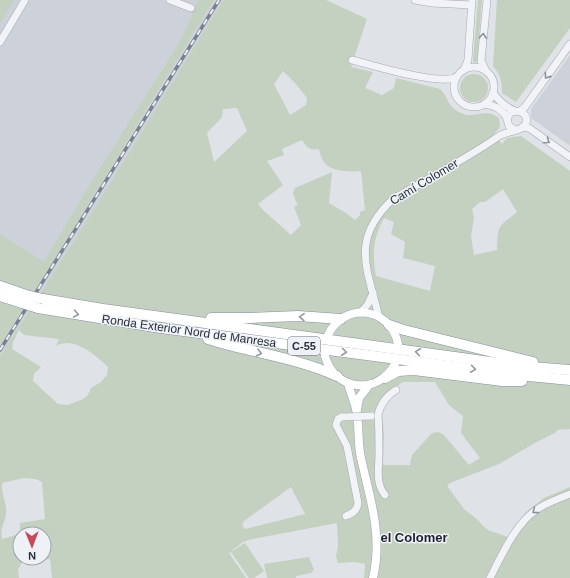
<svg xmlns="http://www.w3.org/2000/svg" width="570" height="578" font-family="Helvetica,sans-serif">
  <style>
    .built { fill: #cdd1d9 }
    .green { fill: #c4d0c0; fill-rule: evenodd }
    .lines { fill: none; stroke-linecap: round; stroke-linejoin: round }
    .minor-casing { stroke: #a5a9b1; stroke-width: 8 }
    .major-casing { stroke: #9fa6b2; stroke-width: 9 }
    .highway-casing { stroke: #878f9d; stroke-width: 11 }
    .minor { stroke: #f1f3f6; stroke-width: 7 }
    .major { stroke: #fff; stroke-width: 8 }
    .highway { stroke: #fff; stroke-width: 10 }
    .rail-casing { stroke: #798190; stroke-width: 3.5 }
    .rail { stroke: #eef1f5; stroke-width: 2; stroke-dasharray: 6; stroke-linecap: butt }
    .minor-bridge-casing { stroke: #a5a9b1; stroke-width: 8; stroke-linecap: butt }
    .highway-bridge-casing { stroke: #878f9d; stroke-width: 11; stroke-linecap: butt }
    .minor-bridge { stroke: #f1f3f6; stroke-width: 7 }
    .highway-bridge { stroke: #fff; stroke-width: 10 }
    .oneway { stroke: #8d929a }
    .oneway2 { stroke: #94989e }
    .labels { text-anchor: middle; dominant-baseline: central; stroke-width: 3; stroke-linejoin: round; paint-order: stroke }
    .shield { fill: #eef1f5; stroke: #646a74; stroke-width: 1 }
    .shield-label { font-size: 11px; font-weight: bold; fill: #29303d }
    .street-label { font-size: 12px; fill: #29303d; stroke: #eef1f5 }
    .neighbourhood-label { font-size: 13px; font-weight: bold; fill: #1b212e; stroke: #eef1f5 }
  </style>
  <rect width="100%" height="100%" fill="#dfe2e7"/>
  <!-- built -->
  <g class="built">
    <polygon points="0,0 198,0 180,41 88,187 44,263 0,234"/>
    <polygon points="214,0 223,0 89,217 0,356 0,344 8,333 50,267"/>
    <polygon points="570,55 570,146 531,118 531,109"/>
  </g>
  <!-- green -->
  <g class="green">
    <polygon points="0,0 14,0 0,23"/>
    <polygon points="198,0 214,0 50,267 8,333 0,344 0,234 44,262 88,187 180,41"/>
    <path d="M223,0H326L367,19L351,67L373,72L365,88L382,95L394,88L396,78L440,89C447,95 448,106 457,111C475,122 482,106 499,118L500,127L494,134L502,144L507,138L521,136L570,171V429L556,430L557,432L533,444L499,464L460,479L450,483L447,486L464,509L478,520L483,526L488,530L508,537L526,512L544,498L570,487V578H364L365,564L355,562L338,563L336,556L338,546L337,523L248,540L243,542L229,553L246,578H52L50,559L22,562L18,570L19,578H0V356L89,217ZM283,71L296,84L307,98L306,105L290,115L274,84ZM237,108L247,131L214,162L207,133L222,117L223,109ZM302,140C307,147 309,151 319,149C320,153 321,158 324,162C330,172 351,172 361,171L365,210L360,212V215L355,220L346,213L329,203L332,172L295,188L293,193L297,204L298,205L294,207L301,225L291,235L263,210L258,204L283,185L267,161L284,155L282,149ZM503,189L517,212C497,228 498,225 497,250L474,255L471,236L474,218L472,209L480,202H485ZM384,218L394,222L391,234L405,242L403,258L435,266L430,291L376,276C372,254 373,238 384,218ZM19,330L24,335L59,339L56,346C73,336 94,354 107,366L108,368L107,375L101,382L91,388L88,395L83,399L68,405L58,404L33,381L34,374L41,367L12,349L13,342ZM403,382H435L449,405L463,416L461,433L480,458L469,465L443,434L438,432L432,433L412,455L410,465H383L384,436L382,412L386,401L394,388ZM24,478L36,479L42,482L45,519L20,523V534L2,539C0,527 5,524 6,513C7,503 1,494 2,484V483ZM291,487L305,514L245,529L242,526L244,521ZM20,534H44V558H20Z"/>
    <polygon points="478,0 482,0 477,61 475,64 474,63 473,61"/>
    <path d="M497,0H570V28L516,102L502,93C502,82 501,75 493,66Z"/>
    <circle cx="474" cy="88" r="14"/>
    <polygon points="245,543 264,571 254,578 249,578 231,552"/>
    <polygon points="309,557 314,570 311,573 296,576 296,578 267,578 264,564"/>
  </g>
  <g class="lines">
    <defs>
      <g id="minor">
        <polyline points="170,0 191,8"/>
        <polyline points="415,0 432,3 472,5"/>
        <polyline points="0,42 25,0"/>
        <path d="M352,60C376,66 434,84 456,78"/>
        <circle cx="474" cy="87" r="20"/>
        <polyline points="464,70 468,60 472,0"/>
        <polyline points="486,71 481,61 487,0"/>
        <path d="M493,93C499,101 505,107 515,111"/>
        <path d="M485,104C495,106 502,109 507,118"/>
        <polyline points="520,111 525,107 570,44"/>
        <polyline points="523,127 529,128 570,157"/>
        <polyline points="360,313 368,304 373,293"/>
        <path d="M379,317C367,268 350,239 393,199C428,178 465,160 499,136C506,131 523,132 526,123C529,113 518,109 510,113L507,119L509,126L515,130"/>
        <path d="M342,417L338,419L336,425L347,446L358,503C357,511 353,513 346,516"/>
        <path d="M385,495C375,483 379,468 379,453C379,441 379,428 378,415C380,405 387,395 396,390"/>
        <path d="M490,578C502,555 514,526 536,510C547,502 558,499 570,494"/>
      </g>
      <g id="major">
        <path d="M328,335C344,301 391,307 398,344"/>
        <path d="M325,356C334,391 378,396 395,364"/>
        <path d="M348,383C350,392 354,400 356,409C360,425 357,442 361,458C370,499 383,535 373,578"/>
        <polyline points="357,409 359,398 369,385"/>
      </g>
      <g id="highway">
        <polyline points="0,286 26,295"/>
        <polyline points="0,296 22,303"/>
        <polyline points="43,299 103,309 462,358 519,366 570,370"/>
        <polyline points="38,308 161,328 518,375 570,380"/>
        <polyline points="211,318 249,318 298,316 341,319"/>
        <polyline points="389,325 404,330 533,362"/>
        <path d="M208,339C249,352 298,358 337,376"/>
        <polyline points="385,378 398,371 414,370 502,381 522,381"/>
      </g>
    </defs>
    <!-- minor casing -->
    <use href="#minor" class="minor-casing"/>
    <!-- major casing -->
    <use href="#major" class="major-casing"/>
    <!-- highway casing -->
    <use href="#highway" class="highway-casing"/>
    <!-- minor -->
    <use href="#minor" class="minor"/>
    <!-- major -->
    <use href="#major" class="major"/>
    <!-- highway -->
    <use href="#highway" class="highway"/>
    <defs>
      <polyline id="rail" points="0,350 219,0"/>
    </defs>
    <!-- rail casing -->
    <use href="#rail" class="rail-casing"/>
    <!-- rail -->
    <use href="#rail" class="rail"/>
    <defs>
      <polyline id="minor-bridge" points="342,417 371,416"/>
      <g id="highway-bridge">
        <polyline points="26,295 43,299"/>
        <polyline points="22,303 38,308"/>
      </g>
    </defs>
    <!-- minor-bridge casing -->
    <use href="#minor-bridge" class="minor-bridge-casing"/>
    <!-- highway-bridge casing -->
    <use href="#highway-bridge" class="highway-bridge-casing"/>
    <!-- minor-bridge -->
    <use href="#minor-bridge" class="minor-bridge"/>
    <!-- highway-bridge -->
    <use href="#highway-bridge" class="highway-bridge"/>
  </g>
  <!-- one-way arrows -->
  <defs><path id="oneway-chevron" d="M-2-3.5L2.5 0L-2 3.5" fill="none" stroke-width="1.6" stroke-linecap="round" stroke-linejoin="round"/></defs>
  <g class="oneway">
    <use href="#oneway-chevron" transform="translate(483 36) rotate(-85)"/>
    <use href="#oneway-chevron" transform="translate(547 76) rotate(125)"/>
    <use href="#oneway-chevron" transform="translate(547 141) rotate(35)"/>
    <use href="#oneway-chevron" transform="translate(535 511) rotate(143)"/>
  </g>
  <g class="oneway2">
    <use href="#oneway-chevron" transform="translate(76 314) rotate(10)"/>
    <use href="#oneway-chevron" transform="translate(302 317) rotate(-178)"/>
    <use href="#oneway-chevron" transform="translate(344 352) rotate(7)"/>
    <use href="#oneway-chevron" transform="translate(418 352) rotate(-172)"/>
    <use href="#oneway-chevron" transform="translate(259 353) rotate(14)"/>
    <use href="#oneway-chevron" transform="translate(473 369) rotate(8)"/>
  </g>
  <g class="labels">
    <!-- shield labels -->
    <rect class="shield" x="288" y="337" width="32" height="18" rx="3"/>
    <g class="shield-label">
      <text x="304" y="346">C-55</text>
    </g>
    <!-- street labels -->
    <g class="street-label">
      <text transform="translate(424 182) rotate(-31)">Camí Colomer</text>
      <text transform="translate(189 331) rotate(8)">Ronda Exterior Nord de Manresa</text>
    </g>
    <!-- neighbourhood labels -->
    <g class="neighbourhood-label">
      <text x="414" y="537">el Colomer</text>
    </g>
  </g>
  <!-- north arrow -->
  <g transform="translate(32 546) rotate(179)"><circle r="19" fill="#eef1f5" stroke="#9fa4ab"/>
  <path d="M0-3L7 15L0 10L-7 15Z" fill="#c64a5b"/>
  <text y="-6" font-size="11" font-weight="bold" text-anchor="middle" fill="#29303d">N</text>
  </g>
</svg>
